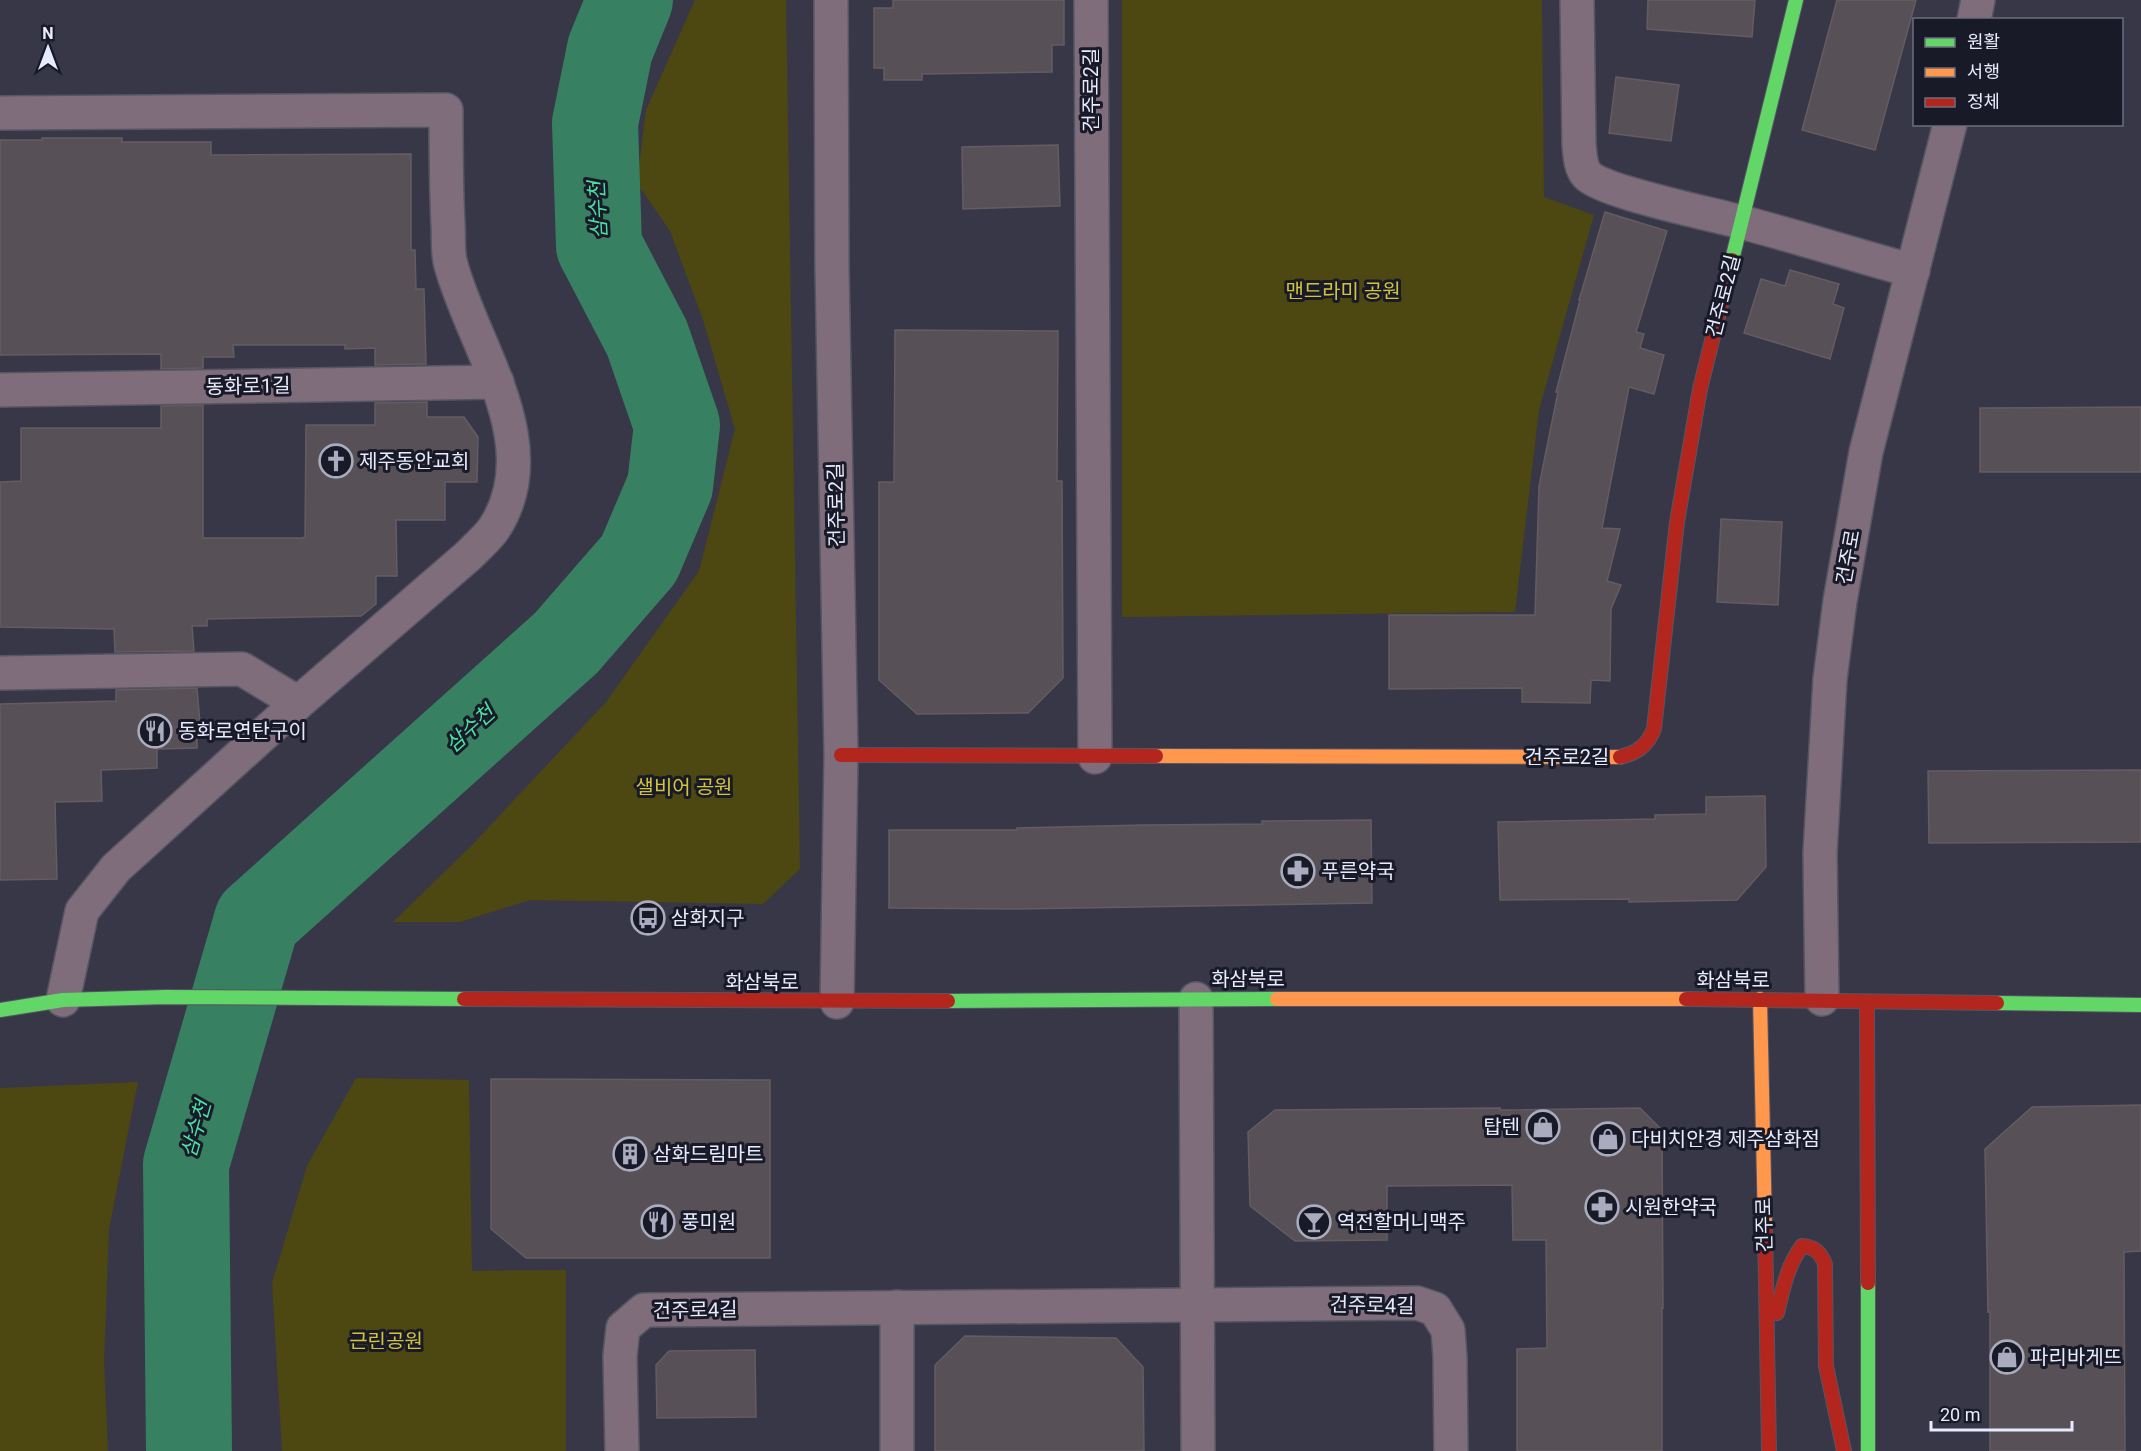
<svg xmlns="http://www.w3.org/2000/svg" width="2141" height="1451" font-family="Roboto,'Noto Sans KR',sans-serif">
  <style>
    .green { fill: #4d4711 }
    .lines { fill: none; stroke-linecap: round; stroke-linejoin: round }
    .river { stroke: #378062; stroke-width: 86 }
    .building { fill: #575056; stroke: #645c61; stroke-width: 1.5 }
    .street-casing { stroke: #555563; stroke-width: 36 }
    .fast-casing { stroke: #555563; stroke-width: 16 }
    .slow-casing { stroke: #555563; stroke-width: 16 }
    .jam-casing { stroke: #555563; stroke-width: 16 }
    .street { stroke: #7f6d7b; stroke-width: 33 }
    .fast { stroke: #63d668; stroke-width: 14 }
    .slow { stroke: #ff974d; stroke-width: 14 }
    .jam { stroke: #b3261e; stroke-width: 14 }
    .labels { text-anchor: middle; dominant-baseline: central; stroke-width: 6; stroke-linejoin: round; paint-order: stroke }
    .street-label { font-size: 20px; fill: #e8eafe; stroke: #191a28 }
    .park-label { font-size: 20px; fill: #d3c33a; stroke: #191a28 }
    .poi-label { font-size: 20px; fill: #e8eafe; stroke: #191a28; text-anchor: start }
    .water-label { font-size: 21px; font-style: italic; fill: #4bdfa4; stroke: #191a28 }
  </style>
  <rect width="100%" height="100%" fill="#373748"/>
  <!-- green -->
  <g class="green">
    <polygon points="695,0 786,0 800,869 763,904 530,900 460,922 393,922 472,845 606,702 699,571 735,429 703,320 670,231 637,183 646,110"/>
    <polygon points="1122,0 1542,0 1544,197 1594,215 1539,410 1515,612 1122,617"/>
    <polygon points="356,1078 469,1080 472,1271 566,1270 566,1451 282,1451 272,1283 307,1166"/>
    <polygon points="138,1082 109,1229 104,1362 108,1451 0,1451 0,1088"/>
  </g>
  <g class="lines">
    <!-- river -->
    <polyline class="river" points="189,1451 186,1164 257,920 566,643 639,559 670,486 677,425 647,338 599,246 595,123 610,49 630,0"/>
  </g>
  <!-- building -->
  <g class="building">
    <polygon points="893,0 1064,0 1064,45 1052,45 1052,72 922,74 922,80 884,80 884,68 874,68 874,8 893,8"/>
    <polygon points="1648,0 1755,0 1752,37 1647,29"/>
    <polygon points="1837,0 1916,0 1875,150 1802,130"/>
    <polygon points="1616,77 1679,85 1671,141 1609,133"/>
    <polygon points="42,138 122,138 122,142 211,142 211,155 411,154 411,250 415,250 416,289 424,289 426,364 375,365 375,348 345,349 345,345 233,345 234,357 203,357 203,368 161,369 161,354 0,355 0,140 42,140"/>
    <polygon points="1058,145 1060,206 963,209 962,147"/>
    <polygon points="1605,212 1667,231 1636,332 1644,334 1640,348 1664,355 1654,394 1629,387 1602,528 1620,529 1607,581 1621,585 1611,609 1610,681 1591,680 1590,703 1522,702 1522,688 1389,689 1389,615 1535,615 1539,486 1558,392 1556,392 1580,300 1579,300"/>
    <polygon points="1790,270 1839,284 1833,304 1844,308 1830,359 1744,333 1761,279 1785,286"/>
    <polygon points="895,330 1058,331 1057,481 1062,481 1063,678 1028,713 917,714 879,680 879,482 894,482"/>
    <polygon points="427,402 427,417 464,417 478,437 477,482 445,482 445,520 396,520 397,576 376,576 376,604 361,616 207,619 207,626 192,626 194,651 115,652 114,629 0,627 0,482 21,481 21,428 161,428 161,406 203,405 203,538 302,538 305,537 306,425 375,425 375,403"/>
    <polygon points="2141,407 2141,472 1980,472 1980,408"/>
    <polygon points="1721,519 1782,522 1778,605 1717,602"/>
    <polygon points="197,688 201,735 197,735 197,748 157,749 157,768 101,770 102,801 55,802 57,879 0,880 0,704 116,701 116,690"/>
    <polygon points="2141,770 2141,842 1929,843 1928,771"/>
    <polygon points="1765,796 1766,867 1737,900 1629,902 1629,899 1500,900 1498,822 1655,819 1655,815 1706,814 1706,797"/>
    <polygon points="1371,820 1372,903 1018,909 889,908 889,830 1017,830 1017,828 1144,825 1262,824 1262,821"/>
    <polygon points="491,1079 770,1080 770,1258 526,1258 491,1229"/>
    <polygon points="2141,1105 2141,1251 2124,1252 2125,1451 1990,1451 1990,1312 1988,1312 1985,1149 2032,1107"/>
    <polygon points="1500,1108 1500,1110 1640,1108 1662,1130 1663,1308 1662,1308 1662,1451 1517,1451 1517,1349 1547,1348 1546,1240 1513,1240 1512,1185 1387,1186 1387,1240 1295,1241 1250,1206 1248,1132 1275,1110"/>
    <polygon points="965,1336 1116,1338 1143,1367 1144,1451 935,1451 935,1365"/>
    <polygon points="755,1350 756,1417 657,1418 656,1365 669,1351"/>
  </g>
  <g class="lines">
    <defs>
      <g id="street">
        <polyline points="831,0 832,268 841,755 837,1002"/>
        <polyline points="1091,0 1095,757"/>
        <path d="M1577,0L1579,144C1580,154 1580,167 1587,175C1603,192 1712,214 1741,222C1798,237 1855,255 1913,271"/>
        <polyline points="1974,20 1978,0"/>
        <path d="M0,113L446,110C446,148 446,186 448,224C449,237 447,253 451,265C473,347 550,446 493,530C486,539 476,548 468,556L298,703L116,868L82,911L63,1000"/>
        <polyline points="0,390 497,382"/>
        <polyline points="0,673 242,669 298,703"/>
        <polyline points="1196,999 1198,1451"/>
        <polyline points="1822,999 1820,853 1830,679 1840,601 1866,452 1950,124"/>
        <polyline points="897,1307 897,1451"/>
        <polyline points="622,1451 620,1356 623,1328 644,1310 1417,1303 1435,1309 1448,1330 1450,1357 1451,1451"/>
      </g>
      <g id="fast">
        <polyline points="1732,260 1796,0"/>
        <polyline points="948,1001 1277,999"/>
        <polyline points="1997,1003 2141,1005"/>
        <polyline points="0,1010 63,1000 166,997 464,999"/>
        <polyline points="1868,1283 1868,1451"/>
      </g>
      <g id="slow">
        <polyline points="1156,756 1620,757"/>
        <polyline points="1277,999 1686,999"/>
        <polyline points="1760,999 1765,1226"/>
      </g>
      <g id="jam">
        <polyline points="841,755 1156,756"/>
        <path d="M1620,757C1637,753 1647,746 1654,729L1677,522L1700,389L1732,260"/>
        <polyline points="464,999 948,1001"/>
        <polyline points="1686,999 1997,1003"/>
        <polyline points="1867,1002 1868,1283"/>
        <polyline points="1765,1226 1769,1451"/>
        <path d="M1777,1313C1783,1289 1787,1266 1802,1246C1815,1247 1820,1252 1825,1264L1826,1366L1844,1451"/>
      </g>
    </defs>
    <!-- street casing -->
    <use href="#street" class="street-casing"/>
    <!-- fast casing -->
    <use href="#fast" class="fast-casing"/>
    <!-- slow casing -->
    <use href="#slow" class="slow-casing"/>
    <!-- jam casing -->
    <use href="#jam" class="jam-casing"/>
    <!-- street -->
    <use href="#street" class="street"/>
    <!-- fast -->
    <use href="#fast" class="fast"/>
    <!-- slow -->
    <use href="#slow" class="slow"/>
    <!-- jam -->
    <use href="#jam" class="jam"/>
  </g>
  <!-- icons -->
  <defs>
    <symbol id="church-ring" viewBox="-11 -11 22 22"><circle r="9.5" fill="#191a28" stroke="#aaabbe" stroke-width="1.5"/><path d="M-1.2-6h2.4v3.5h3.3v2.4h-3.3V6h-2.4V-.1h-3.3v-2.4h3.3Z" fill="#aaabbe"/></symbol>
    <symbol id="restaurant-ring" viewBox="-11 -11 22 22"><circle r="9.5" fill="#191a28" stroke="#aaabbe" stroke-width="1.5"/><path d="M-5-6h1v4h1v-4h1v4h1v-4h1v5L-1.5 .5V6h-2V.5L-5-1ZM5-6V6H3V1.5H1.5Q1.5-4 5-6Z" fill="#aaabbe"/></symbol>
    <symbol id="pharmacy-ring" viewBox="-11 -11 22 22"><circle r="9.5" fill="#191a28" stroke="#aaabbe" stroke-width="1.5"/><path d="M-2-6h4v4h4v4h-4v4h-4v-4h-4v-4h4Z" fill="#aaabbe"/></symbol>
    <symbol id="bus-ring" viewBox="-11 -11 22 22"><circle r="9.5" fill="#191a28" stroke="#aaabbe" stroke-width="1.5"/><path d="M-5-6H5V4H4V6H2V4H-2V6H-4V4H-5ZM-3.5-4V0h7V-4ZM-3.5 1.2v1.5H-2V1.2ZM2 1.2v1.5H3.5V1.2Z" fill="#aaabbe"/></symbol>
    <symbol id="shop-ring" viewBox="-11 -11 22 22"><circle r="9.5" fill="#191a28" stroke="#aaabbe" stroke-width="1.5"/><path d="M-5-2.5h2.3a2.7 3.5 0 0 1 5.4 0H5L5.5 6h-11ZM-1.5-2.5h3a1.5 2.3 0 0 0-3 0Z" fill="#aaabbe"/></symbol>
    <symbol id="building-ring" viewBox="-11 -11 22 22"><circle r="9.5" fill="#191a28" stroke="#aaabbe" stroke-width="1.5"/><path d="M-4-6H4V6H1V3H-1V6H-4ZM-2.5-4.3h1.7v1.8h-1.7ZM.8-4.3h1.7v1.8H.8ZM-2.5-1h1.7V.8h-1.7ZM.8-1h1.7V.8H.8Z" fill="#aaabbe"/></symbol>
    <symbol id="bar-ring" viewBox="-11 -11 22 22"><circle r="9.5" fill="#191a28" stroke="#aaabbe" stroke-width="1.5"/><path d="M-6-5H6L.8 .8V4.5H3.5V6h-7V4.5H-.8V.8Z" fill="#aaabbe"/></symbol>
  </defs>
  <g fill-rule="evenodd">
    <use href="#church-ring" x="317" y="442" width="38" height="38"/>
    <use href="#restaurant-ring" x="136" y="712" width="38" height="38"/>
    <use href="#pharmacy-ring" x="1279" y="852" width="38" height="38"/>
    <use href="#bus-ring" x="629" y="899" width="38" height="38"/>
    <use href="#shop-ring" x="1524" y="1108" width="38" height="38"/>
    <use href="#shop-ring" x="1589" y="1120" width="38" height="38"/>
    <use href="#building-ring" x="611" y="1135" width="38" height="38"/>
    <use href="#pharmacy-ring" x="1583" y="1188" width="38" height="38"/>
    <use href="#restaurant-ring" x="639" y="1203" width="38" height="38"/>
    <use href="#bar-ring" x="1295" y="1203" width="38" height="38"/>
    <use href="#shop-ring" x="1988" y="1338" width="38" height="38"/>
  </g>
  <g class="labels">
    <!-- street labels -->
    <g class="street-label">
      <text transform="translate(1091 90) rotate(-90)">건주로2길</text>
      <text transform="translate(1723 296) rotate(-76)">건주로2길</text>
      <text transform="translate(248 386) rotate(-1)">동화로1길</text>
      <text transform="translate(836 505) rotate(-91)">건주로2길</text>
      <text transform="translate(1848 557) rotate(-80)">건주로</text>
      <text x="1567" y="757">건주로2길</text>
      <text x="1248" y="979">화삼북로</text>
      <text x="1733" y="980">화삼북로</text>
      <text x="762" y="982">화삼북로</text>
      <text transform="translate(1764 1225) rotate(-91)">건주로</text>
      <text transform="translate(1372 1305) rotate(1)">건주로4길</text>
      <text transform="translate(695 1310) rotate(-1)">건주로4길</text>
    </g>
    <!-- park labels -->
    <g class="park-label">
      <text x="1343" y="291">맨드라미 공원</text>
      <text x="684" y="787">샐비어 공원</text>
      <text x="386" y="1341">근린공원</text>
    </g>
    <!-- poi labels -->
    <g class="poi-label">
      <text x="359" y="461">제주동안교회</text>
      <text x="178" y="731">동화로연탄구이</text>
      <text x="1321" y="871">푸른약국</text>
      <text x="671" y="918">삼화지구</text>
      <text x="1520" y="1127" text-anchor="end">탑텐</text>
      <text x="1631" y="1139">다비치안경 제주삼화점</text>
      <text x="653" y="1154">삼화드림마트</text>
      <text x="1625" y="1207">시원한약국</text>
      <text x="681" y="1222">풍미원</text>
      <text x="1337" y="1222">역전할머니맥주</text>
      <text x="2030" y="1357">파리바게뜨</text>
    </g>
    <!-- water labels -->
    <g class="water-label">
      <text transform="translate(598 210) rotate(-93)">삼수천</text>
      <text transform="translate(470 729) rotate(-42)">삼수천</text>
      <text transform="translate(196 1129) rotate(-74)">삼수천</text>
    </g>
  </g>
  <!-- legend -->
  <rect x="1913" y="18" width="210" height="108" fill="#191a28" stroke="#6c6d7e" stroke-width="1.5"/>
  <rect x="1925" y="38" width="30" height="9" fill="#63d668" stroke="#6c6d7e" stroke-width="1.5"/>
  <text x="1967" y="48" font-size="18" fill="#e8eafe">원활</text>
  <rect x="1925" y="68" width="30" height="9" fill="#ff974d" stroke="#6c6d7e" stroke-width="1.5"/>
  <text x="1967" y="78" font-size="18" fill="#e8eafe">서행</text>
  <rect x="1925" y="98" width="30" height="9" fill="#b3261e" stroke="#6c6d7e" stroke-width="1.5"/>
  <text x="1967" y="108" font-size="18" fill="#e8eafe">정체</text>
  <!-- north arrow -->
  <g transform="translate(48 48)" stroke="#191a28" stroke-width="4.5" paint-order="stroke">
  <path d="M0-4.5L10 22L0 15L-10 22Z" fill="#e8eafe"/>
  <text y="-9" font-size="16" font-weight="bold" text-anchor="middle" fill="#e8eafe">N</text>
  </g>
  <!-- scale -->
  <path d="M1931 1421v9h141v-9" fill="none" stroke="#e8eafe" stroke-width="3"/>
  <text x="1940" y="1421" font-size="18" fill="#e8eafe" stroke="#191a28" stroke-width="4.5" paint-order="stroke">20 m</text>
</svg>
